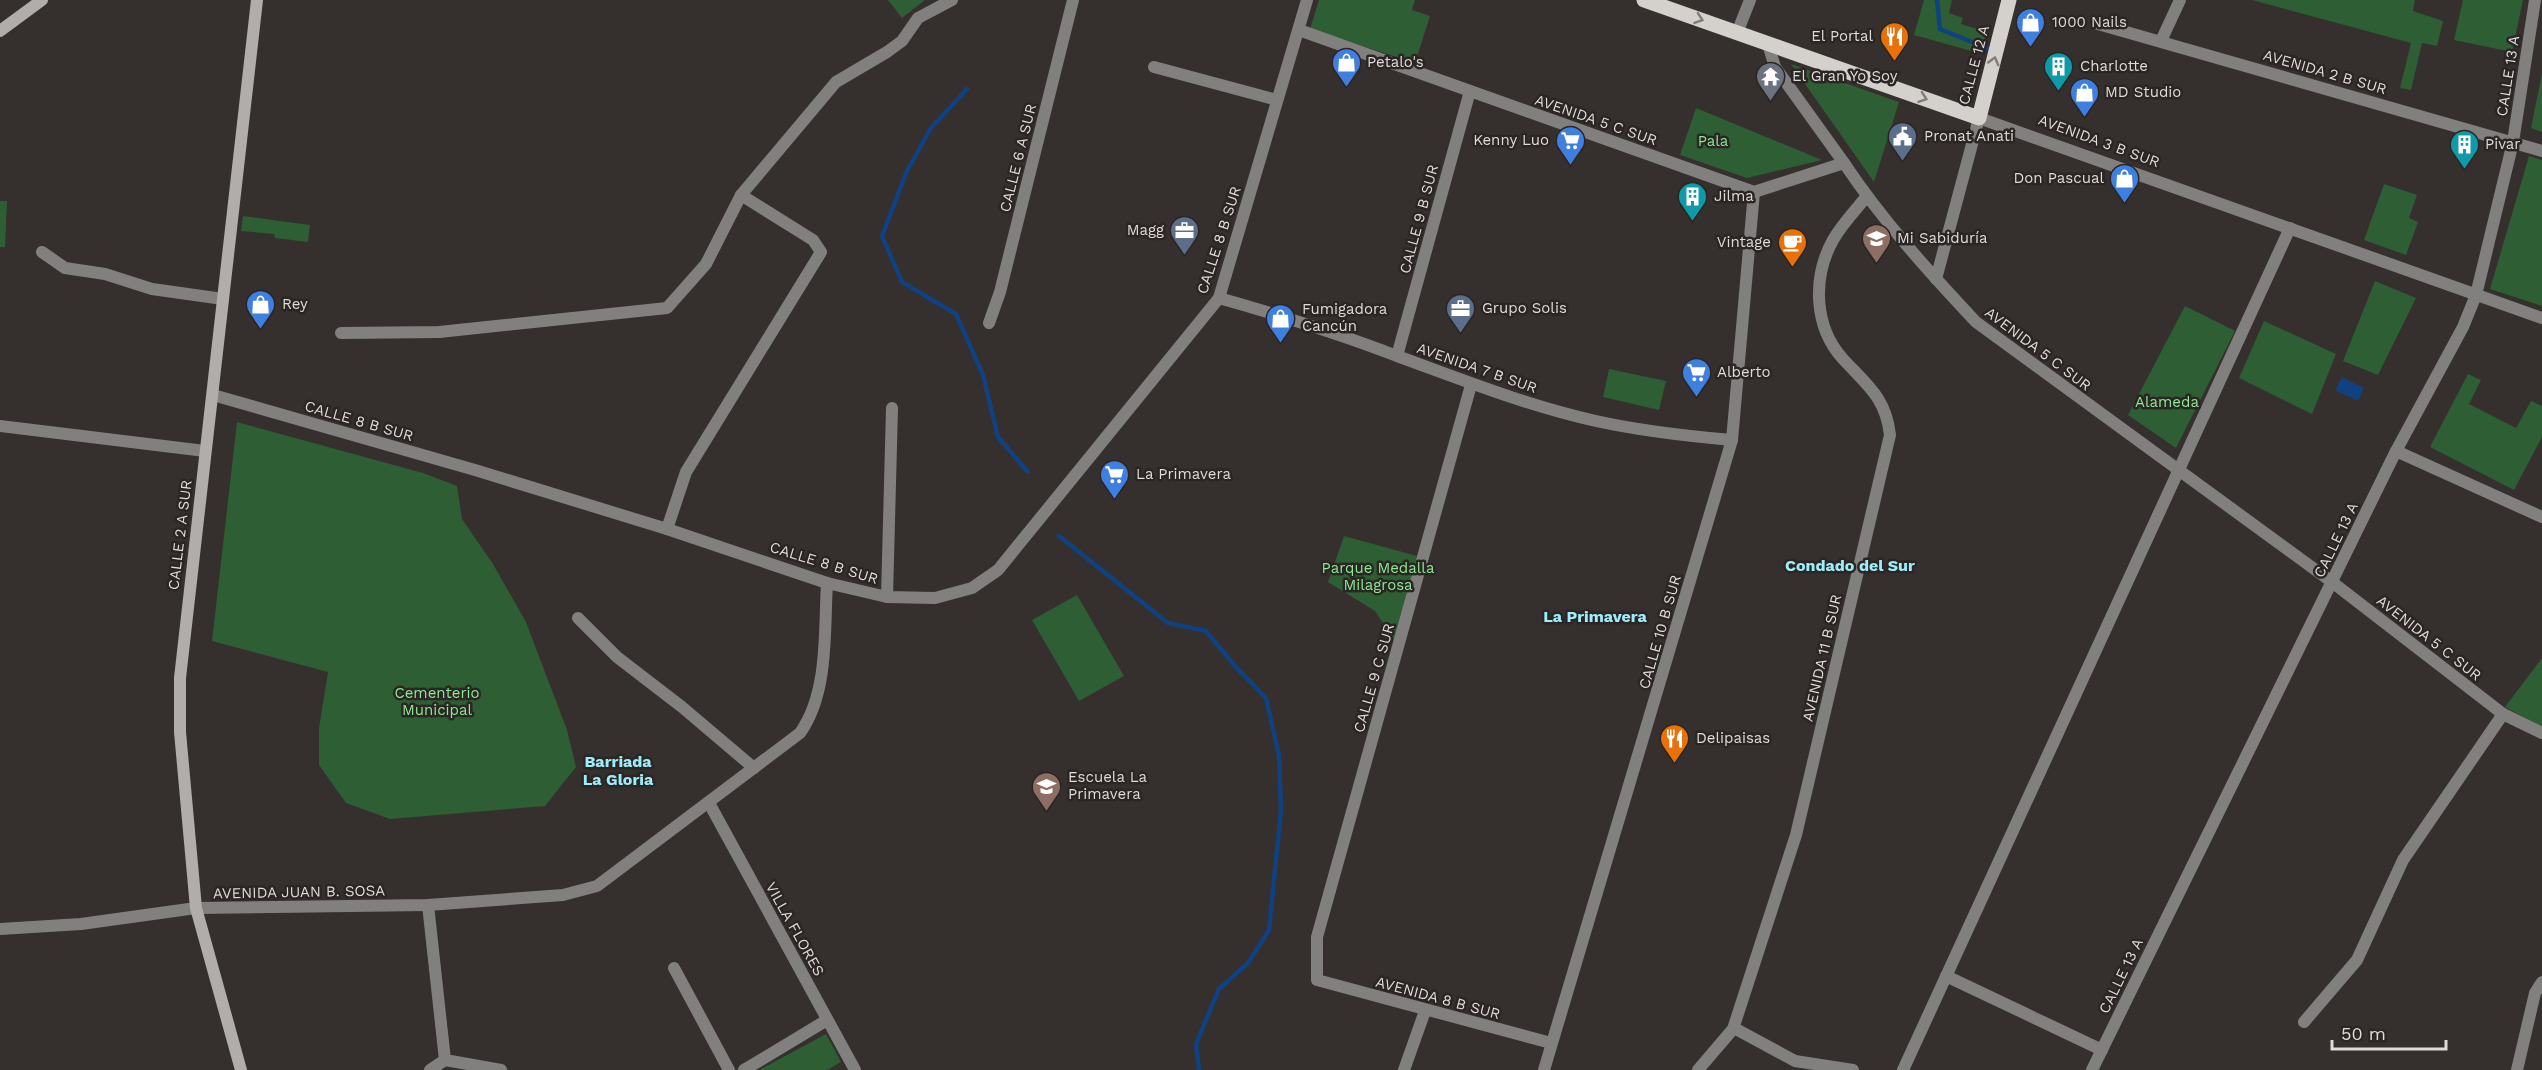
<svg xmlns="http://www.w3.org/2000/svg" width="2542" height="1070" font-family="'Work Sans',sans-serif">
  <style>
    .green { fill: #2e5e33 }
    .water { fill: #104282 }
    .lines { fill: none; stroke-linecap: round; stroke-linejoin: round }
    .stream { stroke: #104282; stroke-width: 4.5 }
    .minor { stroke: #82807e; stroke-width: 12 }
    .tertiary { stroke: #82807e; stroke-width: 12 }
    .secondary { stroke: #b1adaa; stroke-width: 12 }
    .primary { stroke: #d4d0cc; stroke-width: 15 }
    .oneway { stroke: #807b78 }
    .labels { text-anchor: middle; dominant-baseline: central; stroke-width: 5; stroke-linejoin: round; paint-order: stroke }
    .poi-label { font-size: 15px; fill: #dfdbda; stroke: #2b2624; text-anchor: start }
    .street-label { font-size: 15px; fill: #dfdbda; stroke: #2b2624 }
    .park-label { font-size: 15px; fill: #8ae992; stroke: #2b2624 }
    .neighbourhood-label { font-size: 16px; font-weight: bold; fill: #9dedfb; stroke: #2b2624 }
  </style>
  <rect width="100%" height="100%" fill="#352f2e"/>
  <!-- green -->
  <g class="green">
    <polygon points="888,0 925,0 902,18"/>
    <polygon points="1319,0 1415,0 1412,10 1430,16 1415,63 1310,29"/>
    <polygon points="1924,0 1952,0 1949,13 1963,18 1961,24 1987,32 1982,54 1914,35"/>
    <polygon points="2252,0 2415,0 2413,11 2443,21 2437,46 2422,43 2411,90 2400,88 2411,43"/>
    <polygon points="2463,0 2523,0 2512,52 2454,40"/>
    <polygon points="1791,64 1899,102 1874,182"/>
    <polygon points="2542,73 2542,132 2531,128"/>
    <polygon points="1696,108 1822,160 1747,178 1680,155"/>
    <polygon points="2529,156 2542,160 2542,306 2490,289"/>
    <polygon points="2384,184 2417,195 2409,218 2418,222 2406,255 2364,240"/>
    <polygon points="0,201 7,201 5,247 0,247"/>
    <polygon points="243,216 310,225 308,242 275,238 274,234 241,231"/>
    <polygon points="2375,281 2416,298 2378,375 2343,361"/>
    <polygon points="2185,306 2235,331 2176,448 2128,415"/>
    <polygon points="2264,321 2336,354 2312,414 2239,378"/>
    <polygon points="1609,369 1666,381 1659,410 1603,397"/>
    <polygon points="2468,374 2481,380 2469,404 2516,428 2531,401 2542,406 2542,437 2514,490 2430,447"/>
    <polygon points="237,422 423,473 457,486 462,519 493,564 526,622 567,730 576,767 545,806 390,819 346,803 319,765 319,728 328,672 212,641"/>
    <polygon points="1344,536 1417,556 1396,643 1375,611 1328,582"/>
    <polygon points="1077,595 1124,676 1079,701 1032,620"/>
    <polygon points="2542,658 2542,727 2505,707"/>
    <polygon points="826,1034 841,1062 827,1070 759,1070"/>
  </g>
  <!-- water -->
  <polygon class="water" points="2342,377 2364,388 2358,401 2335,390"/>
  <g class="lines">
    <!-- stream -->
    <g class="stream">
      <polyline points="1937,0 1940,29 1989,49"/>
      <polyline points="967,89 931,128 907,171 882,236 902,282 956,314 983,375 998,437 1028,472"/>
      <polyline points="1059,536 1168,623 1206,631 1234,665 1266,698 1279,755 1281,810 1269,930 1248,963 1219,989 1196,1044 1199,1070"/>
    </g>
    <!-- minor -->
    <g class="minor">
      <polyline points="2098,24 2542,151"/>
      <path d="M1299,30L1754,192L1844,163C1882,220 1929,272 1976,322L2332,582L2503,714L2542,733"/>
      <polyline points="1737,33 1750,0"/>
      <polyline points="2161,41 2180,0"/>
      <polyline points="1768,44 1775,67 1844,163"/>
      <polyline points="1154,67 1277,100"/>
      <polyline points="42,252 65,268 105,274 152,289 223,299"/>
      <polyline points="1936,279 1979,118"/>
      <path d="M1219,298C1279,315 1338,333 1397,356C1463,380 1528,406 1596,421C1641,431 1686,436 1732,440"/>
      <polyline points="989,323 1000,292 1073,0"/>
      <polyline points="341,333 439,332 667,308 706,264 741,195 836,82 887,52 902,41 918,18 952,0"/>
      <polyline points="1397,356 1470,91"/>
      <polyline points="1471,385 1317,937 1317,980 1551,1043"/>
      <polyline points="0,426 205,451"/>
      <polyline points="2396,451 2542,517"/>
      <polyline points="667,529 686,472 821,252 813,240 741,195"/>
      <polyline points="887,597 892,408"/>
      <polyline points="578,618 617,657 682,707 754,768"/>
      <polyline points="709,803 855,1070"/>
      <polyline points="428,905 445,1060 501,1070"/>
      <polyline points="674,968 729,1070"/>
      <polyline points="1946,976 2102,1050"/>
      <polyline points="2304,1022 2357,960 2403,860 2503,714"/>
      <polyline points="1734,1028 1795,1061 1853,1070"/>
      <polyline points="430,1070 445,1060"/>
      <polyline points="744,1070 827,1020"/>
      <polyline points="1404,1070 1425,1011"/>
      <polyline points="1544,1070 1732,440 1754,192"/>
      <path d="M1698,1070L1733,1029L1796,835L1890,435C1886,398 1867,385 1843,359C1814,327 1812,278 1833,240C1842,224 1855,211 1866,197"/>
      <polyline points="1903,1070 2290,228"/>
      <polyline points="2092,1070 2396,451 2463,327 2476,295 2513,142 2535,0"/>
      <polyline points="2517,1070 2535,993 2542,982"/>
    </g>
    <!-- tertiary -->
    <g class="tertiary">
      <polyline points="1979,118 2542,318"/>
      <polyline points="213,395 475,470 667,529 827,583 887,597 935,598 972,588 998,570 1219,298 1307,0"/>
      <path d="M0,929L81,924L196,908L428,905L563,895L597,886L800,733C829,692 824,631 827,583"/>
    </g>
    <!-- secondary -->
    <g class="secondary">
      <polyline points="0,31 42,0"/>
      <polyline points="241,1070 196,908 180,732 180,678 257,0"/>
    </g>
    <!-- primary -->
    <polyline class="primary" points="1644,0 1979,118 2009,0"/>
  </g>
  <!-- one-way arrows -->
  <defs><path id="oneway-chevron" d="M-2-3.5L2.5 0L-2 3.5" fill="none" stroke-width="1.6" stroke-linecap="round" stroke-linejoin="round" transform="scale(1.5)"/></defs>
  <g class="oneway">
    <use href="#oneway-chevron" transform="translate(1699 19) rotate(19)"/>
    <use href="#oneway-chevron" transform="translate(1994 61) rotate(-75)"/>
    <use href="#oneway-chevron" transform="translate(1923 98) rotate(19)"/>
  </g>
  <!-- icons -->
  <defs>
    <symbol id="shop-pin" viewBox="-11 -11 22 30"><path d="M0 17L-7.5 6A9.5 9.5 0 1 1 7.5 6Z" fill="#3f7fe0" stroke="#2b2624"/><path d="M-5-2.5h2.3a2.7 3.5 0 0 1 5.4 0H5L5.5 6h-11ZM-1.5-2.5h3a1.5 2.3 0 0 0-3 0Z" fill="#fff"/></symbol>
    <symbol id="restaurant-pin" viewBox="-11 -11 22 30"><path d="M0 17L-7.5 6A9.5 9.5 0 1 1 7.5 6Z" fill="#e8710a" stroke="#2b2624"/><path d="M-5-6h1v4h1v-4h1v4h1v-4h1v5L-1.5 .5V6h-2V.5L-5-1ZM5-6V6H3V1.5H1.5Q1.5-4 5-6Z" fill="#fff"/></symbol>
    <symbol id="building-pin" viewBox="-11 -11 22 30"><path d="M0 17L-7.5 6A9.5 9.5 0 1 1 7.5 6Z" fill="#0f9aa8" stroke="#2b2624"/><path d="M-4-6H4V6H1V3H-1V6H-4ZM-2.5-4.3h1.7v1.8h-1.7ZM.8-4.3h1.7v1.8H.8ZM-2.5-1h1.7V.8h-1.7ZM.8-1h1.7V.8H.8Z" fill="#fff"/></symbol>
    <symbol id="temple-pin" viewBox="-11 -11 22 30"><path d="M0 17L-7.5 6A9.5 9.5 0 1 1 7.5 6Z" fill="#6b7280" stroke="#2b2624"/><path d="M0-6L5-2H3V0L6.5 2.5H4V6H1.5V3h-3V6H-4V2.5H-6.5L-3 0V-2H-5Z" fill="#fff"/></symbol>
    <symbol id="civic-pin" viewBox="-11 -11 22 30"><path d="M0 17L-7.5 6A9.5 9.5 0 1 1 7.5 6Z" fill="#5c6f8a" stroke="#2b2624"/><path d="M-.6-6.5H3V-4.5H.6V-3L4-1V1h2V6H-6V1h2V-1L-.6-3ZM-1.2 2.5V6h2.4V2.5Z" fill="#fff"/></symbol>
    <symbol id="supermarket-pin" viewBox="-11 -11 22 30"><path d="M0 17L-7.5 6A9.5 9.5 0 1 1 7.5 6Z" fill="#3f7fe0" stroke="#2b2624"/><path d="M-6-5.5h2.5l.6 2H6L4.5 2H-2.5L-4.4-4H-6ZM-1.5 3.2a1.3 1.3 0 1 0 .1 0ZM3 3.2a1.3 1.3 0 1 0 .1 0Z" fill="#fff"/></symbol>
    <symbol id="office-pin" viewBox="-11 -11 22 30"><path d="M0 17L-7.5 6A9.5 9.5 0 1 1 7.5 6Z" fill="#5c6f8a" stroke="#2b2624"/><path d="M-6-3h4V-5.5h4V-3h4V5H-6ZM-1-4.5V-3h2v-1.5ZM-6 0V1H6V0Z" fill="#fff"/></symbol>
    <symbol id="school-pin" viewBox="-11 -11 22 30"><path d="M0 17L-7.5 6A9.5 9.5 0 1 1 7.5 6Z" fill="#8d6e63" stroke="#2b2624"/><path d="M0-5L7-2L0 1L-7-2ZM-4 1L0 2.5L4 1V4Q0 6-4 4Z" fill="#fff"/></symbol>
    <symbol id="cafe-pin" viewBox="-11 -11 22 30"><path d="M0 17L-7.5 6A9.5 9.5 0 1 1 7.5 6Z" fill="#e8710a" stroke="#2b2624"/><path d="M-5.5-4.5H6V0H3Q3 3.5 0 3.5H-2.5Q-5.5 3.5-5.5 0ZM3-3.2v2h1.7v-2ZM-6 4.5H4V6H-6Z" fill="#fff"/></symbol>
  </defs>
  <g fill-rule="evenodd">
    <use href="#shop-pin" x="2014" y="6" width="33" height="45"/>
    <use href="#restaurant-pin" x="1878" y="20" width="33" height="45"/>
    <use href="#shop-pin" x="1330" y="46" width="33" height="45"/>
    <use href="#building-pin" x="2042" y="50" width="33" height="45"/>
    <use href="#temple-pin" x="1754" y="60" width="33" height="45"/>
    <use href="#shop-pin" x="2068" y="76" width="33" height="45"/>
    <use href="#civic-pin" x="1886" y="120" width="33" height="45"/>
    <use href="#supermarket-pin" x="1554" y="124" width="33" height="45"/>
    <use href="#building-pin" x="2448" y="128" width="33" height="45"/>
    <use href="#shop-pin" x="2108" y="162" width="33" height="45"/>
    <use href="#building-pin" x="1676" y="180" width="33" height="45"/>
    <use href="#office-pin" x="1168" y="214" width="33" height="45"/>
    <use href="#school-pin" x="1860" y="222" width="33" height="45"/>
    <use href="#cafe-pin" x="1776" y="226" width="33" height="45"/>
    <use href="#shop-pin" x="244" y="288" width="33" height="45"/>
    <use href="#office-pin" x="1444" y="292" width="33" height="45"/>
    <use href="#shop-pin" x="1264" y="302" width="33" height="45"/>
    <use href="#supermarket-pin" x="1680" y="356" width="33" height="45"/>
    <use href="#supermarket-pin" x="1098" y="458" width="33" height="45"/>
    <use href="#restaurant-pin" x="1658" y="722" width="33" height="45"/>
    <use href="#school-pin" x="1030" y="770" width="33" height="45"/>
  </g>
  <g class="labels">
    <!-- poi labels -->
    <g class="poi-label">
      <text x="2052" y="22">1000 Nails</text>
      <text x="1873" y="36" text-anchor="end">El Portal</text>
      <text x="1367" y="62">Petalo's</text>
      <text x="2080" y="66">Charlotte</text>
      <text x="1792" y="76">El Gran Yo Soy</text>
      <text x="2105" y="92">MD Studio</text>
      <text x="1924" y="136">Pronat Anati</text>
      <text x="1549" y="140" text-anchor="end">Kenny Luo</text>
      <text x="2485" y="144">Pivar</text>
      <text x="2104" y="178" text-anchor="end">Don Pascual</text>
      <text x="1714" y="196">Jilma</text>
      <text x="1164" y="230" text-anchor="end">Magg</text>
      <text x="1897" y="238">Mi Sabiduría</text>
      <text x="1771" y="242" text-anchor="end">Vintage</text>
      <text x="282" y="304">Rey</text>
      <text x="1482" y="308">Grupo Solis</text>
      <text x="1302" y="309">Fumigadora<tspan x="1302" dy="17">Cancún</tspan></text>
      <text x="1717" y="372">Alberto</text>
      <text x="1136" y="474">La Primavera</text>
      <text x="1696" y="738">Delipaisas</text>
      <text x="1068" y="777">Escuela La<tspan x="1068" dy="17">Primavera</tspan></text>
    </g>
    <!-- street labels -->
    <g class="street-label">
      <text transform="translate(1974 65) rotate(-75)">CALLE 12 A</text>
      <text transform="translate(2325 72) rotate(16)">AVENIDA 2 B SUR</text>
      <text transform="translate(2508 76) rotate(-81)">CALLE 13 A</text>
      <text transform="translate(1596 120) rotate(19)">AVENIDA 5 C SUR</text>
      <text transform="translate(2099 141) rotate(20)">AVENIDA 3 B SUR</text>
      <text transform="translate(1018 158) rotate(-76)">CALLE 6 A SUR</text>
      <text transform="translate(1419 219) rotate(-75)">CALLE 9 B SUR</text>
      <text transform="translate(1219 240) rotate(-72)">CALLE 8 B SUR</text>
      <text transform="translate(2038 349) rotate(37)">AVENIDA 5 C SUR</text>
      <text transform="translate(1477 368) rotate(19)">AVENIDA 7 B SUR</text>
      <text transform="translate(359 421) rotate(16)">CALLE 8 B SUR</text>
      <text transform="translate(180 535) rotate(-83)">CALLE 2 A SUR</text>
      <text transform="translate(2336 540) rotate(-64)">CALLE 13 A</text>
      <text transform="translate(824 563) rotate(17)">CALLE 8 B SUR</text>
      <text transform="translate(1660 632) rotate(-74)">CALLE 10 B SUR</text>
      <text transform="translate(2429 638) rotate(38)">AVENIDA 5 C SUR</text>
      <text transform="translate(1822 658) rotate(-77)">AVENIDA 11 B SUR</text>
      <text transform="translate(1374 678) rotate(-74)">CALLE 9 C SUR</text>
      <text transform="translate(299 892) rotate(-1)">AVENIDA JUAN B. SOSA</text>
      <text transform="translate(795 929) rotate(61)">VILLA FLORES</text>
      <text transform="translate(2121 976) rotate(-64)">CALLE 13 A</text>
      <text transform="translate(1438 998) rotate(15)">AVENIDA 8 B SUR</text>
    </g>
    <!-- park labels -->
    <g class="park-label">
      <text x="1713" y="141">Pala</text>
      <text x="2167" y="402">Alameda</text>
      <text x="1378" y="568">Parque Medalla<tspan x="1378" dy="17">Milagrosa</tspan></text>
      <text x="437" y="693">Cementerio<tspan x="437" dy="17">Municipal</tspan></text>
    </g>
    <!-- neighbourhood labels -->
    <g class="neighbourhood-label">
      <text x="1850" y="565">Condado del Sur</text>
      <text x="1595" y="616">La Primavera</text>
      <text x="618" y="761">Barriada<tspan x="618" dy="18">La Gloria</tspan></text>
    </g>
  </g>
  <!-- scale -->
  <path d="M2332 1040v9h114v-9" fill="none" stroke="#dfdbda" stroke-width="3"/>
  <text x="2341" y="1040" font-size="18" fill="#dfdbda" stroke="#2b2624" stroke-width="4.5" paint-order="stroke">50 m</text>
</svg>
